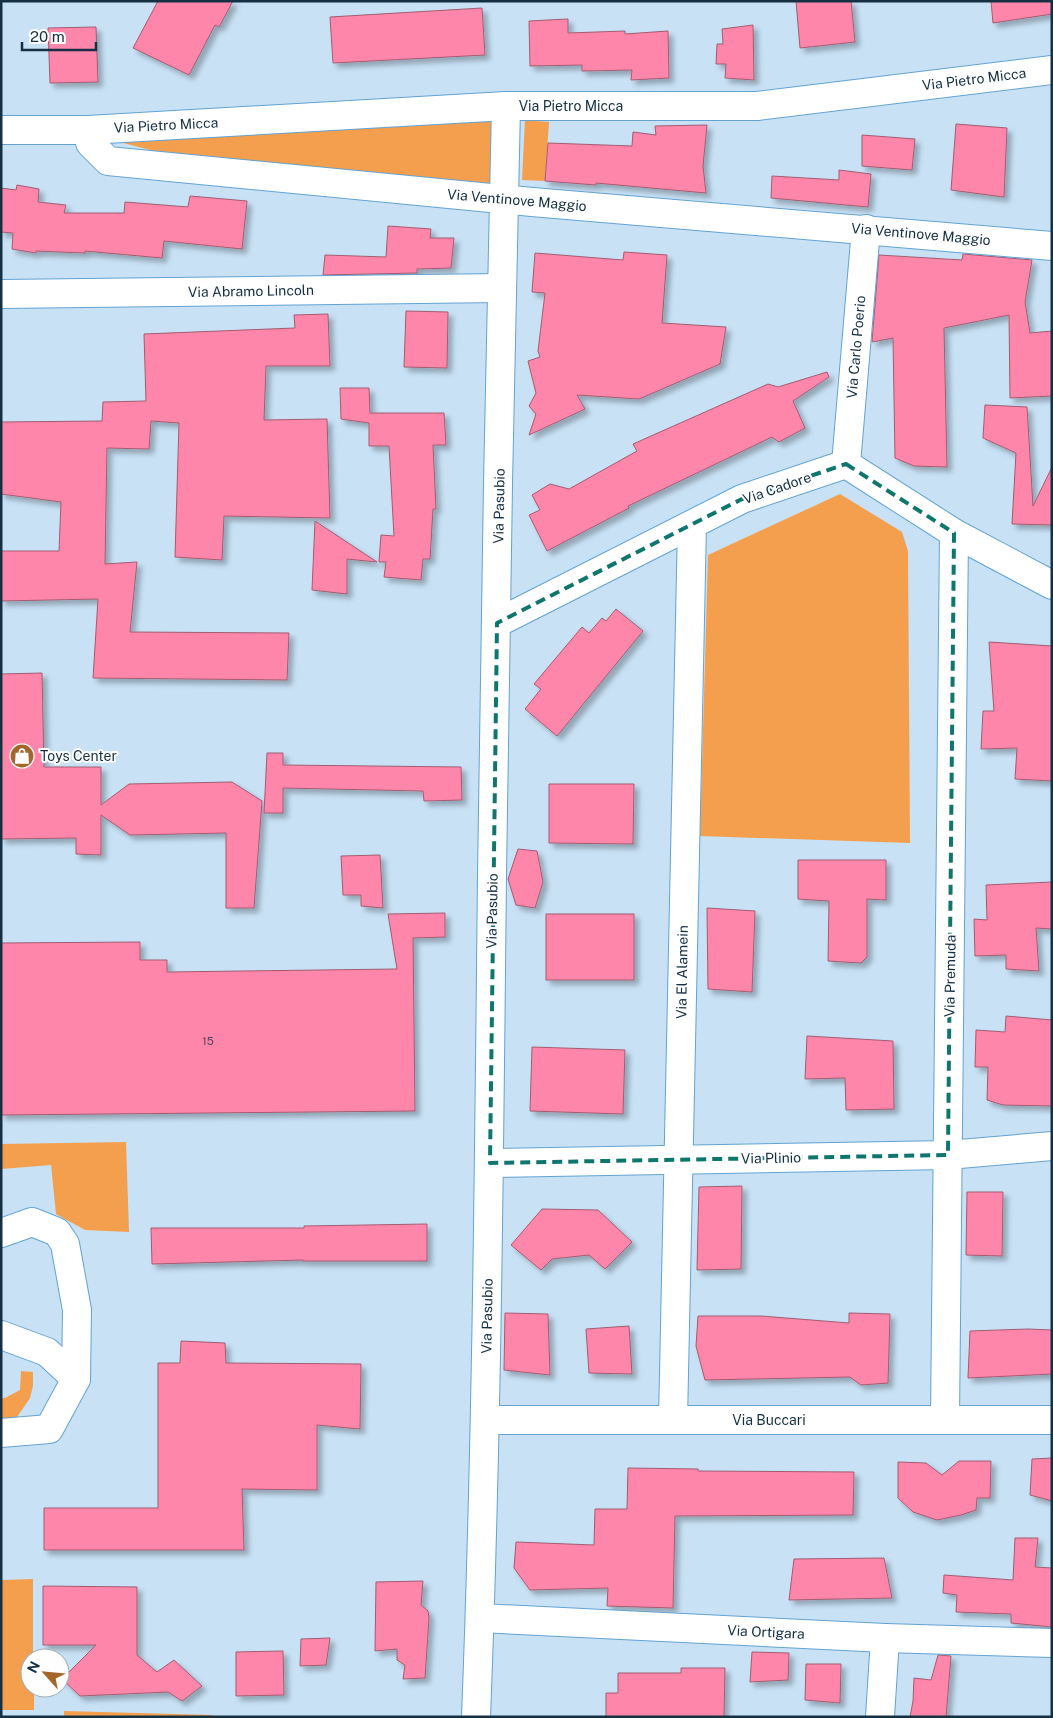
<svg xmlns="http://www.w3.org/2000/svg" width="1053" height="1718" font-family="'Public Sans',sans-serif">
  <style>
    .green { fill: #f49f4d }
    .building { fill: #ff86ab; stroke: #a35c71; filter: url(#shadow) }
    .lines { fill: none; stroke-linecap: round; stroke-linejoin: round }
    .minor-casing { stroke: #63a3d2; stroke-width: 30 }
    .tertiary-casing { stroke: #63a3d2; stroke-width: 30 }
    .minor { stroke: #fff; stroke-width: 28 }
    .tertiary { stroke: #fff; stroke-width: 28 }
    .marked { fill: none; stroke: #0f766e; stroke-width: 4; stroke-dasharray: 10 6; stroke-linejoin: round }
    .labels { text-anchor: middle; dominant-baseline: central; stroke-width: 4; stroke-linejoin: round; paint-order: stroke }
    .number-label { font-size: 11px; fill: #50465d }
    .street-label { font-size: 14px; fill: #153043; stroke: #fefefe }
    .poi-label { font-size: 14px; fill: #153043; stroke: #fefefe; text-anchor: start }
  </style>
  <defs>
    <filter id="shadow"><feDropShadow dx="4.5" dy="4.5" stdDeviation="2.5" flood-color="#0004"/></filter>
  </defs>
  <rect width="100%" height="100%" fill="#c8e1f5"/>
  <!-- green -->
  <g class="green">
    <polygon points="525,120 549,122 545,181 522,180"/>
    <polygon points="493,121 494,186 185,159 104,138"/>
    <polygon points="840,494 902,532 908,551 910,843 700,836 708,555"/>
    <polygon points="126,1142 129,1232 85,1230 56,1214 51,1165 1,1169 1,1144"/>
    <polygon points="21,1371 33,1372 33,1386 30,1398 17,1417 1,1421 1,1398 5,1398 20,1390"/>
    <polygon points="33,1579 33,1658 30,1658 30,1688 34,1688 34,1710 1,1710 1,1580"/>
    <polygon points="64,1711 212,1715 212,1717 64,1717"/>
  </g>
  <!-- building -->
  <g class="building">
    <polygon points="158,1 233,1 219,27 215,25 189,75 133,48"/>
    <polygon points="796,1 851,1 855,42 800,48"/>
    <polygon points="991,1 1052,1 1052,14 993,23"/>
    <polygon points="482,8 485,55 333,63 330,17"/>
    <polygon points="568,19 568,33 625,31 625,34 668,31 669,78 631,80 632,70 582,71 582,65 530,66 529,21"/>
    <polygon points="753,25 754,80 725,78 726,64 716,64 717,44 723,44 722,29"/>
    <polygon points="96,27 98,82 50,83 48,28"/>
    <polygon points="956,124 1007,128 1004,197 951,190"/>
    <polygon points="707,125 703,166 706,193 596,183 596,185 545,181 548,143 632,146 633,132 656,135 655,126"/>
    <polygon points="862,135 915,139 912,170 862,166"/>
    <polygon points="839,170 871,174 868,207 771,198 772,176 839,180"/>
    <polygon points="17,185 39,189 38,202 66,205 64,213 124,213 125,202 188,207 190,196 247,201 242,249 164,241 162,258 85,251 85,253 36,251 36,253 12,249 13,233 1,232 1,188 16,190"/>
    <polygon points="388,226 431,229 430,238 454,238 451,268 417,269 417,273 323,275 325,255 386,257"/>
    <polygon points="624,252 667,255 662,323 726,327 720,364 639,399 577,395 585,409 529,435 536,414 529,406 536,393 528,361 540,357 538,351 545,293 532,292 535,253 623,260"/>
    <polygon points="963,254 1032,260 1025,302 1030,333 1052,331 1052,396 1010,398 1009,315 944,328 947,467 914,466 895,458 893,338 872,342 879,255 962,260"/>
    <polygon points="406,311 448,312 447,368 404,367"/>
    <polygon points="328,314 330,366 266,366 264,420 327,419 330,518 224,516 222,560 175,557 179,423 151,421 149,449 107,448 105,564 137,562 130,632 289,633 287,680 93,678 98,599 1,601 1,551 59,551 61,502 1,494 1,422 102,421 103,402 146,401 144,334 295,328 294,315"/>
    <polygon points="827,372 829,377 793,401 805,428 779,442 772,437 628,506 629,508 547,551 529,515 540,510 532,495 550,484 569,489 637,451 633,444 768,384 778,387"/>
    <polygon points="340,388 369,388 370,413 444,413 446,445 433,445 436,509 433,509 430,559 423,559 421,580 384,577 386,562 379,562 381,535 394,536 389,446 369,446 369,423 341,419"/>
    <polygon points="985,405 1027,407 1033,506 1052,467 1052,525 1012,524 1016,453 983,438"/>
    <polygon points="315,521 377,562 347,559 347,594 312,590"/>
    <polygon points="616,609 643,631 557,736 525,709 541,689 534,684 582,627 589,633 602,618 606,621"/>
    <polygon points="989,642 1052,646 1052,781 1015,779 1017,748 981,749 983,711 994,711"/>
    <polygon points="42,673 44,767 101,767 101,805 129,784 232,782 262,801 254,908 226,908 226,833 130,835 101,815 101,855 76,854 76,838 1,839 1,674"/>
    <polygon points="267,753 283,753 283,765 461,767 462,800 424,801 423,791 283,788 283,813 264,813"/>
    <polygon points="549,784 634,784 633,844 549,843"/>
    <polygon points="518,849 537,851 543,882 535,908 516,905 508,879"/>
    <polygon points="380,855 383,908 361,906 361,895 343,895 341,856"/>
    <polygon points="798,860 886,860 886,900 867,899 867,957 861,963 828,961 829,901 798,899"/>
    <polygon points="1052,882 1052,929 1036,928 1039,971 1006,969 1006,955 975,956 974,919 987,920 986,885"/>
    <polygon points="707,908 755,911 752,992 708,989"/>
    <polygon points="445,913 445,937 413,938 415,1111 1,1115 1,943 140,942 140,960 167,960 167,972 397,969 388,914"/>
    <rect x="546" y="914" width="88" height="66"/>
    <polygon points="1006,1016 1052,1020 1052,1106 1003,1105 987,1100 988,1067 975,1067 976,1030 1005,1032"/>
    <polygon points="807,1036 893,1041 894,1109 846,1110 845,1078 805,1079"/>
    <polygon points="532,1047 625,1050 623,1114 530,1111"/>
    <polygon points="742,1186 741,1269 697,1270 699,1187"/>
    <polygon points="967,1192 1003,1192 1002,1256 966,1255"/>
    <polygon points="542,1209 598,1210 632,1242 605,1269 589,1255 552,1259 541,1270 511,1245"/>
    <polygon points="427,1224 427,1261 303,1261 303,1260 152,1264 151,1228 304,1228 304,1226"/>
    <polygon points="505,1313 548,1314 550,1375 504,1370"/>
    <polygon points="849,1313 890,1314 888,1383 861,1385 850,1377 705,1380 696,1346 698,1316 761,1316 849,1323"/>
    <polygon points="629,1326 632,1374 589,1373 586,1329"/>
    <polygon points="1028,1329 1052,1330 1052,1374 968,1378 970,1331"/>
    <polygon points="181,1341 225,1343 226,1363 361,1364 360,1429 317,1425 317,1490 242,1489 244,1550 44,1550 44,1508 158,1508 158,1363 180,1363"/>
    <polygon points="1052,1458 1052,1501 1030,1495 1032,1459"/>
    <polygon points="959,1461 991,1461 990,1498 977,1498 976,1510 961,1515 937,1520 913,1512 898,1498 898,1462 926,1463 942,1475"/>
    <polygon points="628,1468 698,1469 698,1471 854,1472 853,1515 675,1516 673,1608 607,1606 608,1588 530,1590 514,1568 516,1542 594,1545 595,1509 627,1509"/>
    <polygon points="1015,1538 1038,1538 1035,1567 1052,1568 1052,1627 1011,1623 1011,1614 956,1612 957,1595 943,1593 944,1575 1013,1580"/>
    <polygon points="884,1558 892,1598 789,1600 794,1559"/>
    <polygon points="423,1581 421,1605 428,1611 429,1618 425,1678 403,1679 405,1665 397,1660 397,1649 375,1651 376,1582"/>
    <polygon points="43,1586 137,1587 137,1655 157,1672 174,1660 202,1686 182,1701 168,1692 80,1696 62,1679 96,1645 43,1645"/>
    <polygon points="330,1638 326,1665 300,1666 301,1639"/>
    <polygon points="283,1651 284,1695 236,1696 236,1652"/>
    <polygon points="752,1652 789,1653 788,1680 750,1682"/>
    <polygon points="938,1655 951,1656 946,1717 910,1717 913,1701 914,1678 931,1680"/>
    <polygon points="806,1664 841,1664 840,1703 805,1700"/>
    <polygon points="681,1668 725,1668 724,1717 606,1717 606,1693 618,1693 618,1673 681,1673"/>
  </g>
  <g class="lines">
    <defs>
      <g id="minor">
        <polyline points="88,130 506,106 757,106 1052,70"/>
        <polyline points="1,294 502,288"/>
        <polyline points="846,464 866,229"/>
        <polyline points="497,623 742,499 846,464 954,533 1052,585"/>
        <polyline points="490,1163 948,1155 1052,1146"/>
        <polyline points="1,1233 32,1222 57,1232 65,1244 77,1310 76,1379 49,1429 1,1433"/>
        <polyline points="1,1335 47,1352 76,1379"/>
        <polyline points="485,1420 1052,1420"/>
        <polyline points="673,1420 692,525"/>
        <polyline points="945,1420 954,533"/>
        <polyline points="480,1618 885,1638 1052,1643"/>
        <path d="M476,1717C487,1436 489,1156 492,875C495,619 500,362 506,106"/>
        <polyline points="880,1717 885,1638"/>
      </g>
      <polyline id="tertiary" points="1,130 88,130 90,143 108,161 532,202 1052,246"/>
    </defs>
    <!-- minor casing -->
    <use href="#minor" class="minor-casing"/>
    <!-- tertiary casing -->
    <use href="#tertiary" class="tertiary-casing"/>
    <!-- minor -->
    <use href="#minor" class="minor"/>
    <!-- tertiary -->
    <use href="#tertiary" class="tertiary"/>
  </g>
  <!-- marked area -->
  <path class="marked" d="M846,464L954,533L948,1155L490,1163L497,623L742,499Z"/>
  <!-- icons -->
  <defs>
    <symbol id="shop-disc" viewBox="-11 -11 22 22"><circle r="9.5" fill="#a4672b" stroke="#fefefe"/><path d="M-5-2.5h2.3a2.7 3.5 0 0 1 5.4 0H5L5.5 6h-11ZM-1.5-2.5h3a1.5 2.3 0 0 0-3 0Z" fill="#fff"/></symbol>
  </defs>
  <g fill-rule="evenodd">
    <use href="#shop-disc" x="8" y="742" width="28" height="28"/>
  </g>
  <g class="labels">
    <!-- number labels -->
    <g class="number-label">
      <text x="208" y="1041">15</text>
    </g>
    <!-- street labels -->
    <g class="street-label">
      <text transform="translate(974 79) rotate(-7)">Via Pietro Micca</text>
      <text x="571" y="106">Via Pietro Micca</text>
      <text transform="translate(166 125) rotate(-3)">Via Pietro Micca</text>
      <text transform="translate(517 200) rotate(5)">Via Ventinove Maggio</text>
      <text transform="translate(921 234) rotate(5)">Via Ventinove Maggio</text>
      <text transform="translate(251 291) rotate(-1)">Via Abramo Lincoln</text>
      <text transform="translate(856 347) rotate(-85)">Via Carlo Poerio</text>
      <text transform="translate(777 488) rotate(-19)">Via Cadore</text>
      <text transform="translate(499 506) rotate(-89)">Via Pasubio</text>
      <text transform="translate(492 911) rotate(-89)">Via Pasubio</text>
      <text transform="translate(682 972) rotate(-89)">Via El Alamein</text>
      <text transform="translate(950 976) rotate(-89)">Via Premuda</text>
      <text transform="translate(771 1158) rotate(-1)">Via Plinio</text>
      <text transform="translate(487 1316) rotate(-89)">Via Pasubio</text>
      <text x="769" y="1420">Via Buccari</text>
      <text transform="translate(766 1632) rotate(3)">Via Ortigara</text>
    </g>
    <!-- poi labels -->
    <g class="poi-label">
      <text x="40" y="756">Toys Center</text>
    </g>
  </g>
  <!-- border -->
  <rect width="1053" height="1718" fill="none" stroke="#153043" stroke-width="5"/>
  <!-- north arrow -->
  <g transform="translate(45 1673) rotate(297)"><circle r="24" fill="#fefefe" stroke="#a1acb3"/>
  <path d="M0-4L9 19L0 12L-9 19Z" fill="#a4672b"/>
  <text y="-8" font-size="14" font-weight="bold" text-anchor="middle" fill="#153043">N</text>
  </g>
  <!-- scale -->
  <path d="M22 42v8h74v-8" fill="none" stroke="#153043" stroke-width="2.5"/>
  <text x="30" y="42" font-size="15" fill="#153043" stroke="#fefefe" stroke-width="4" paint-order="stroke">20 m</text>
</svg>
